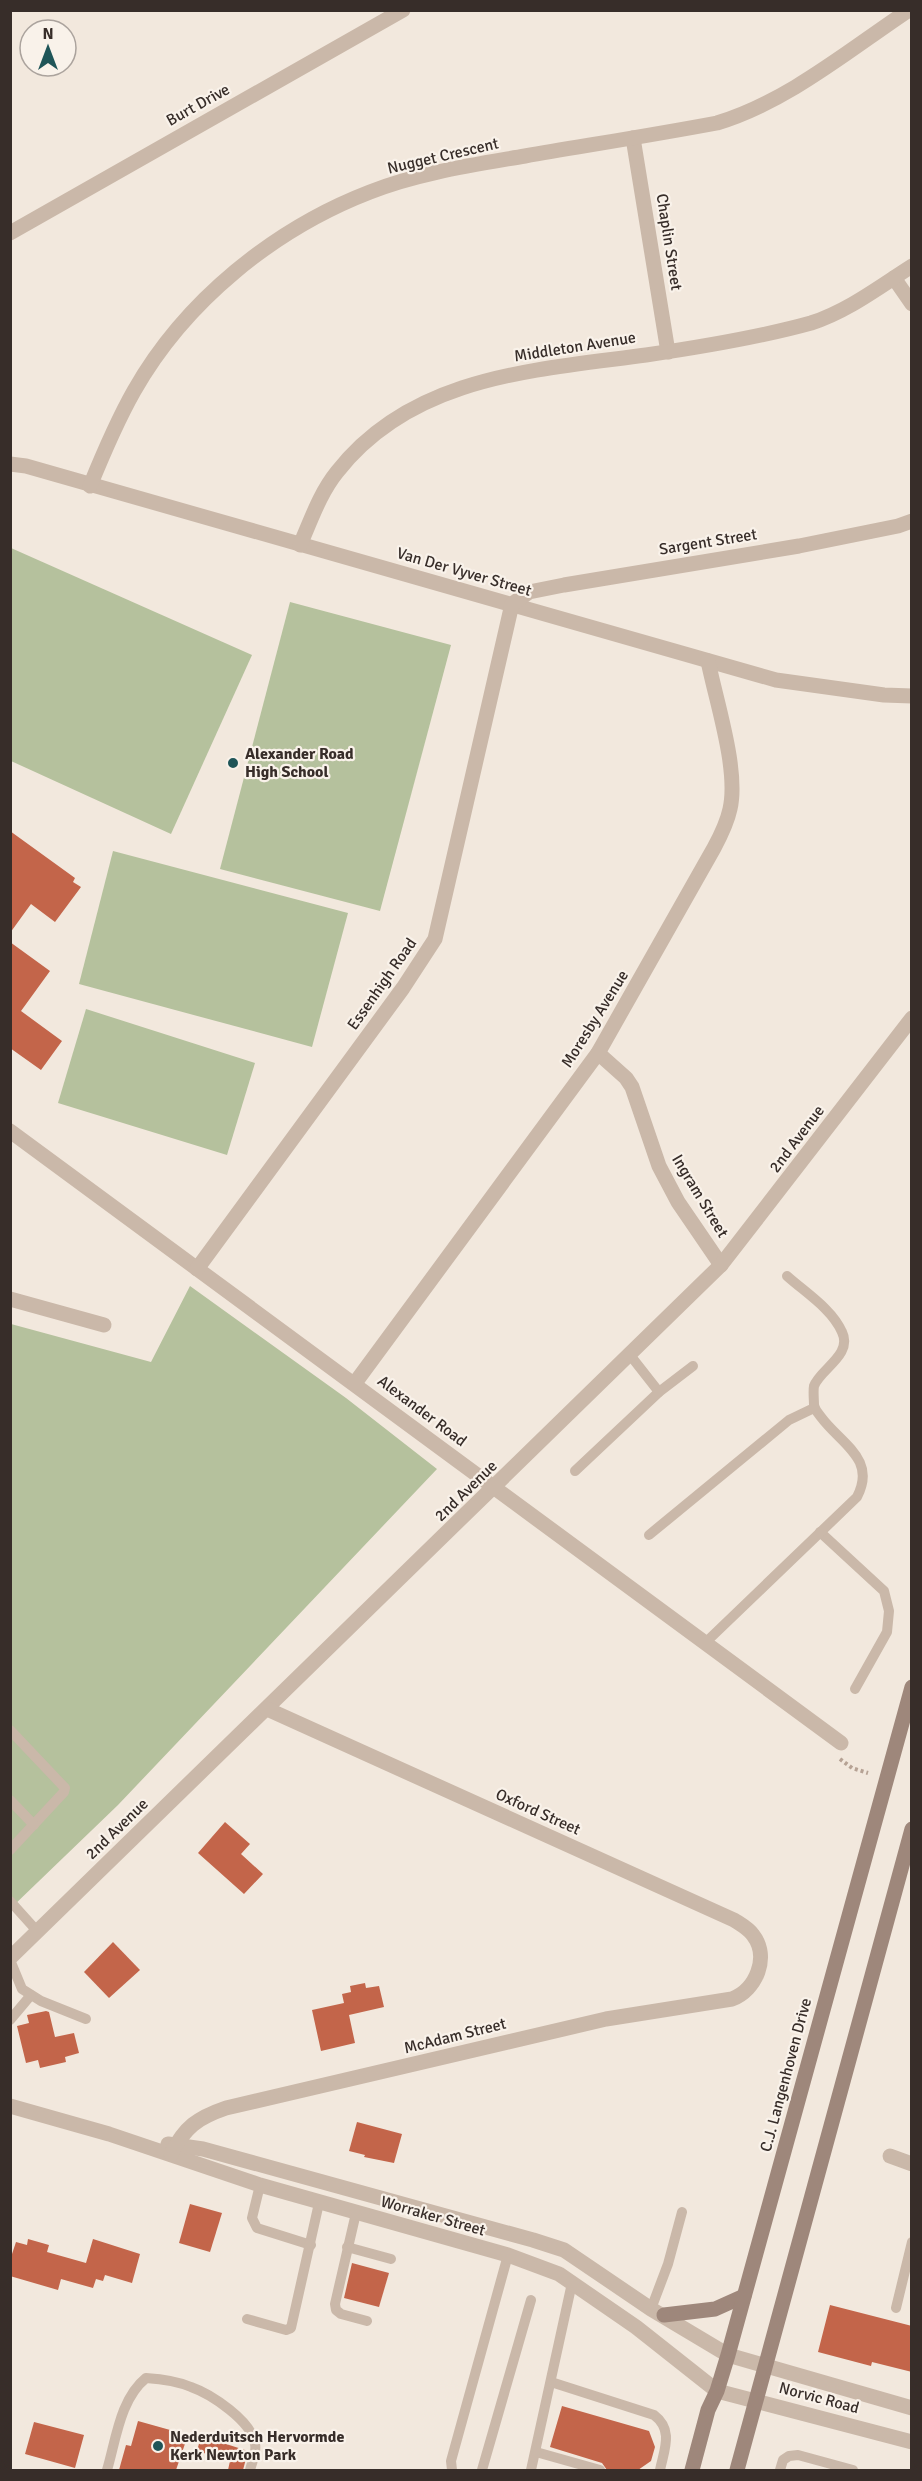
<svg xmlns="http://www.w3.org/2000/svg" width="922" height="2481" font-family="Signika,sans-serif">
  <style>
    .green { fill: #b5c19d }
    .building { fill: #c3654a }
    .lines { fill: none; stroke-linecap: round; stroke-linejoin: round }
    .path { stroke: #b6a294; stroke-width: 4; stroke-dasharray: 3 3; stroke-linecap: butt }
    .service { stroke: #cab8a9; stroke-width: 10 }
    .minor { stroke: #cab8a9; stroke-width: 15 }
    .tertiary { stroke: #cab8a9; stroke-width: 15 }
    .secondary { stroke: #9e877b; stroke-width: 15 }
    .poi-dot { fill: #1f5558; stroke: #f9f2ea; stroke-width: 2 }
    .labels { text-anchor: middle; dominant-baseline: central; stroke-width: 4.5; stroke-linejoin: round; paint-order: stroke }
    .street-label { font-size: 16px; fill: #372d29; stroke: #f9f2ea }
    .poi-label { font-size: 16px; font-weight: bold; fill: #372d29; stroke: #f9f2ea; text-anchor: start }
  </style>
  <rect width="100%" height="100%" fill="#f2e8dd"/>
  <!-- green -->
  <g class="green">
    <polygon points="11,548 252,655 171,834 11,761"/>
    <polygon points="290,602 451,645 380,911 220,869"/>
    <polygon points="113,851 348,913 312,1047 79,984"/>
    <polygon points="86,1009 255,1063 227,1155 58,1103"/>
    <polygon points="190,1286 346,1398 437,1469 118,1805 11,1908 11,1324 151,1362"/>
  </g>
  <!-- building -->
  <g class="building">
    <polygon points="10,831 75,878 73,882 81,887 55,922 31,904 10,933"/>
    <polygon points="10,942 50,971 21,1011 62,1041 41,1070 10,1048"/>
    <polygon points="225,1822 250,1844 241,1854 263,1874 244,1894 198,1853"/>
    <polygon points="113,1942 140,1970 109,1998 84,1972"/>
    <polygon points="365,1983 366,1988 379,1986 384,2007 349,2015 355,2043 321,2051 312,2010 344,2003 342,1994 351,1992 350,1986"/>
    <polygon points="46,2011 49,2012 55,2037 74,2033 79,2053 65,2057 66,2062 40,2068 38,2060 26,2063 17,2026 29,2023 27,2015"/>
    <polygon points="357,2122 402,2134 394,2163 364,2157 365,2155 349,2151"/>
    <polygon points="190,2204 222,2213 210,2252 179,2243"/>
    <polygon points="28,2239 49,2245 47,2252 86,2263 93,2239 140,2254 132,2283 105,2275 103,2281 96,2279 93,2288 61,2279 58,2290 10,2276 10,2260 16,2242 27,2245"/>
    <polygon points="352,2263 389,2273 379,2307 344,2298"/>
    <polygon points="830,2305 912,2326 912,2372 872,2362 871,2366 818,2352"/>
    <polygon points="562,2406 649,2431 655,2447 651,2461 638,2470 607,2470 602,2463 550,2447"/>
    <polygon points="138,2421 188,2435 176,2470 119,2470 126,2445 131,2446"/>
    <polygon points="34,2422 84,2435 75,2468 25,2454"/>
    <polygon points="201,2436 248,2451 243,2470 228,2470 230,2461 197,2451"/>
  </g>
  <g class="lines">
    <!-- path -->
    <polyline class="path" points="840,1759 852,1768 868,1773"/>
    <!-- service -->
    <g class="service">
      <polyline points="630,1355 659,1392"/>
      <polyline points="575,1471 659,1392 693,1366"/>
      <polyline points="820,1532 884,1591 889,1611 887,1632 855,1689"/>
      <polyline points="649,1535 789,1420 814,1408"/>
      <path d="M704,1644L857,1497C877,1459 841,1444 821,1417C818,1413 815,1410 814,1405C814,1400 813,1391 814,1386C820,1369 853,1355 842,1332C832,1309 806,1293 787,1276"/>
      <polyline points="10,1730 65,1788 64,1792 10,1850"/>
      <polyline points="10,1800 34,1825"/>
      <polyline points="10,1901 37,1931"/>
      <polyline points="10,1960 22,1989 41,2001 86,2019"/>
      <polyline points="10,2020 31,1995"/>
      <polyline points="260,2185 252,2218 257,2228 311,2245"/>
      <polyline points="356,2213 335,2304 336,2310 341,2314 367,2321"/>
      <polyline points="347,2247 391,2259"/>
      <polyline points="896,2308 912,2242"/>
      <polyline points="651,2309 668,2264 682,2212"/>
      <polyline points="247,2319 286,2330 291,2328 319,2203"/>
      <path d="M551,2382L654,2415C674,2430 664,2450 660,2470"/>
      <polyline points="536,2452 600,2470"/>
      <path d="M107,2470C116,2440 120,2399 146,2378C161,2379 177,2381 191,2387C211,2394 252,2421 255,2444C257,2452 252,2462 250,2470"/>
      <polyline points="452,2470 451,2461 508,2255"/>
      <polyline points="482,2470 531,2300"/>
      <polyline points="531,2470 572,2283"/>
      <polyline points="780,2470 783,2460 789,2456 798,2455 853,2470"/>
    </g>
    <!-- minor -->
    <g class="minor">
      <polyline points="633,138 668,352"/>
      <polyline points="894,278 912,304"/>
      <polyline points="10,464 26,466 776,680 884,695 912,696"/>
      <path d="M90,486C103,454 117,421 134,391C185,301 274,229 370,192C418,173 473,165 525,156C589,145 653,135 717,123C787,102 849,50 909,10"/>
      <path d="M300,545C311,520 320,493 337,472C412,376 534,370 646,355C701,347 757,338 811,323C848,311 879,287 912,266"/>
      <polyline points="598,1053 626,1078 632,1087 659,1166 678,1202 721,1265"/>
      <polyline points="10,1131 841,1743"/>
      <polyline points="197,1269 403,988 435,939 512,604 529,592 564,585 799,546 898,526 912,521"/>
      <polyline points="10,1299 104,1325"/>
      <path d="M355,1383L598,1053L714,848C721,835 727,823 730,809C739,770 716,701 708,661"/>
      <polyline points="10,1958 721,1265 912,1018"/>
      <polyline points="10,2106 109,2134 260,2185 508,2255 559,2274 636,2327 717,2391"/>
      <polyline points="168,2144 203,2149 533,2240 564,2250 651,2309 728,2355"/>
      <path d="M171,2154C185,2127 197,2118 226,2108L606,2019L732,1999C756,1990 770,1957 753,1935C748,1928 740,1924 734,1920L267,1709"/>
      <polyline points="890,2156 912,2164"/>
    </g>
    <!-- tertiary -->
    <g class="tertiary">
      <polyline points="10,233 403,10"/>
      <polyline points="728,2355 912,2408"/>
      <polyline points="717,2391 912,2442"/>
    </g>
    <!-- secondary -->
    <g class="secondary">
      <polyline points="664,2315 715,2309 744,2296"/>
      <polyline points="692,2470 708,2410 717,2391 728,2355 912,1687"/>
      <polyline points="737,2470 912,1829"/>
    </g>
  </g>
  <!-- markers -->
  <g class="poi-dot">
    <circle cx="233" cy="763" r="6"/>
    <circle cx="158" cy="2446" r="6"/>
  </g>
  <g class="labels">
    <!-- street labels -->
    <g class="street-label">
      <text transform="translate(198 105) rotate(-29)">Burt Drive</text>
      <text transform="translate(443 156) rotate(-13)">Nugget Crescent</text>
      <text transform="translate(669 242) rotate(81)">Chaplin Street</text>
      <text transform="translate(575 347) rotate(-9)">Middleton Avenue</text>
      <text transform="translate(708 542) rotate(-9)">Sargent Street</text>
      <text transform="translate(464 572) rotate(16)">Van Der Vyver Street</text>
      <text transform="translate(382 984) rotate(-55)">Essenhigh Road</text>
      <text transform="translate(595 1019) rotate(-58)">Moresby Avenue</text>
      <text transform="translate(797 1139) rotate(-53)">2nd Avenue</text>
      <text transform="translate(700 1196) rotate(59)">Ingram Street</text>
      <text transform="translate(422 1411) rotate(37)">Alexander Road</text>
      <text transform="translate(466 1491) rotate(-44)">2nd Avenue</text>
      <text transform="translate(538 1812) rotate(24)">Oxford Street</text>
      <text transform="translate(117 1829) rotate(-44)">2nd Avenue</text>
      <text transform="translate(455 2036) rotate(-14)">McAdam Street</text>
      <text transform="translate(786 2075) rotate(-75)">C.J. Langenhoven Drive</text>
      <text transform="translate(433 2216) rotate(16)">Worraker Street</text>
      <text transform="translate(819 2398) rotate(15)">Norvic Road</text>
    </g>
    <!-- poi labels -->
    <g class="poi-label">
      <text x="245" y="754">Alexander Road<tspan x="245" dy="18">High School</tspan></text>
      <text x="170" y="2437">Nederduitsch Hervormde<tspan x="170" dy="18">Kerk Newton Park</tspan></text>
    </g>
  </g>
  <!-- border -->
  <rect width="922" height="2481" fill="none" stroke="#372d29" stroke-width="24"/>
  <!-- north arrow -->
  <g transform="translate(48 48)"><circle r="28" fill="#f9f2ea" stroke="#aba39d" stroke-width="1.5"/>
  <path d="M0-4.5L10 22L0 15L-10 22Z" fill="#1f5558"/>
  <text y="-9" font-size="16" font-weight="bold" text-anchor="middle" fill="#372d29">N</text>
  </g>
</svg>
